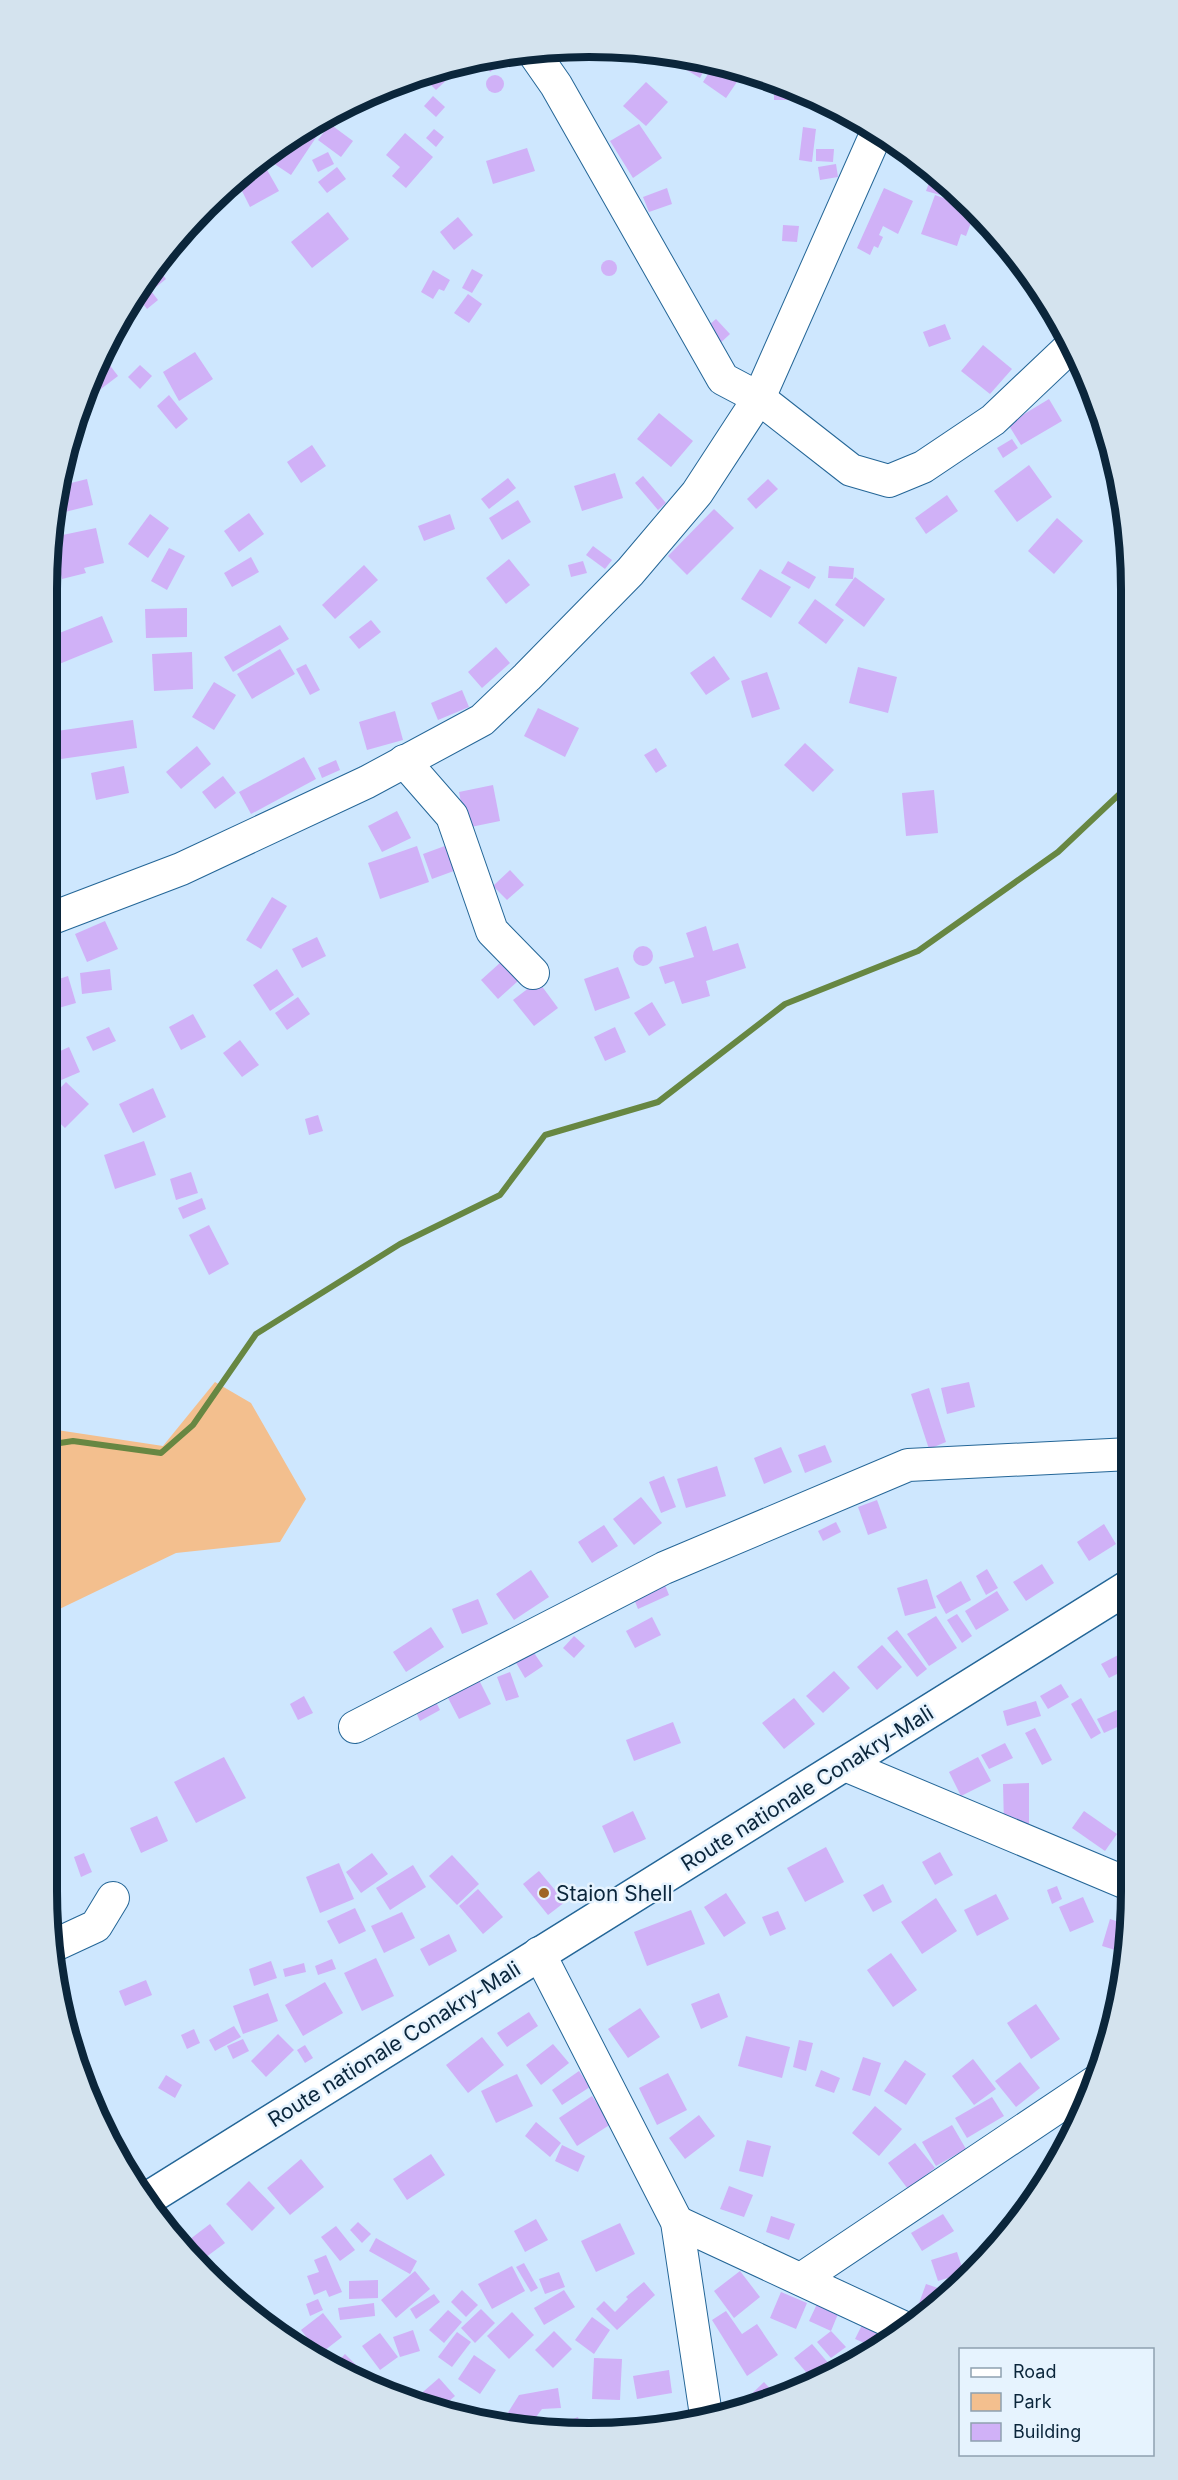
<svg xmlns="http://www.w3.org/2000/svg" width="1178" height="2480" font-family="Inter,sans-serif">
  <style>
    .green { fill: #f3bf8e }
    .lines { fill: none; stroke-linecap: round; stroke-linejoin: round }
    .stream { stroke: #678742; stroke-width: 6 }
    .building { fill: #d0b1f7 }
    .minor-casing { stroke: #246697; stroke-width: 34 }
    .highway-casing { stroke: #246697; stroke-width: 36 }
    .minor { stroke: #fff; stroke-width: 32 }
    .highway { stroke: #fff; stroke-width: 33 }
    .poi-dot { fill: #9f6525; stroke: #e6f3fe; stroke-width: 2 }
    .labels { text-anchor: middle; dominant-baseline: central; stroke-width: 5; stroke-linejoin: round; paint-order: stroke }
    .street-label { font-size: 21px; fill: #0b263b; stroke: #e6f3fe }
    .poi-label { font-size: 21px; fill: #0b263b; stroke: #e6f3fe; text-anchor: start }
    .rim { fill: none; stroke: #0b263b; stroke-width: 8 }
  </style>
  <rect width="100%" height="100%" fill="#cee7fe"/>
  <!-- green -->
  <polygon class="green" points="215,1382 251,1403 306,1499 280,1542 176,1553 47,1615 47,1433 57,1430 163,1446"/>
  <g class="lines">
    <!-- stream -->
    <polyline class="stream" points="47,1445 73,1441 161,1453 193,1425 256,1334 400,1244 500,1195 545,1135 658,1102 785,1004 918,951 1058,852 1128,786"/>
  </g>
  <!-- building -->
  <g class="building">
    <polygon points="589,47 599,47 567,61 562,49"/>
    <polygon points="518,54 490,72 481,58 484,57"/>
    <polygon points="673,55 695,57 709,61 700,78 670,60"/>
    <polygon points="715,63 739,70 737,73 741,76 726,98 703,82"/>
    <polygon points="450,67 455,72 436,90 426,80 432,72"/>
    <circle cx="495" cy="84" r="9"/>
    <polygon points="774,81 791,86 791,100 774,100"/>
    <polygon points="646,82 668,102 646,126 623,106"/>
    <polygon points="433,96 445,107 436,117 424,106"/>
    <polygon points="330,124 353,141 341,157 318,140"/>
    <polygon points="639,124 662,158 633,178 610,141"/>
    <polygon points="803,127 816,129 812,162 799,160"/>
    <polygon points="305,128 317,136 291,175 264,157 288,138"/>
    <polygon points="434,129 444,137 436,147 426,138"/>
    <polygon points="405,133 433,157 406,188 392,176 400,167 386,155"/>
    <polygon points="527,148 535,171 493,184 486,161"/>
    <polygon points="816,149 834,149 833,162 816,161"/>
    <polygon points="328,152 334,164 318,172 312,160"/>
    <polygon points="836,164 838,177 820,180 818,167"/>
    <polygon points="337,167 346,179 327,193 318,182"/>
    <polygon points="266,168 279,191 250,207 238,183"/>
    <polygon points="933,172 944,183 940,195 926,191"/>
    <polygon points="667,188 672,204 649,212 643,197"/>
    <polygon points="884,188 913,201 898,234 883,226 879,235 883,237 878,248 874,246 870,255 857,248"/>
    <polygon points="935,195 967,206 970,210 967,219 972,220 966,236 961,234 957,246 921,234"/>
    <polygon points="210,201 213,219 194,221 196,231 183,233"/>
    <polygon points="328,212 349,239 312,268 291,242"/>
    <polygon points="458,217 473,235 454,250 440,232"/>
    <polygon points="783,225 799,226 797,242 782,241"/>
    <circle cx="609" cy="268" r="8"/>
    <polygon points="155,266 166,279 151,291 158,300 147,309 141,301 135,305 131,301 138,287"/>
    <polygon points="472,269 483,275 472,293 462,288"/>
    <polygon points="433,270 450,280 444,291 439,289 433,299 421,292"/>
    <polygon points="468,294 482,304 469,323 454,313"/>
    <polygon points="716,319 730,334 716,347 702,331"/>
    <polygon points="945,324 951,339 929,347 923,332"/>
    <polygon points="983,345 1012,369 990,394 961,371"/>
    <polygon points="195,352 213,379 179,401 163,372"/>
    <polygon points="102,355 118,376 93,395 86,386"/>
    <polygon points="140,365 152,376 140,389 128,377"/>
    <polygon points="169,395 188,419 176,429 157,406"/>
    <polygon points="1049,399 1062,421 1021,445 1008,424"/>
    <polygon points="659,413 693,441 671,467 637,439"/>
    <polygon points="1012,439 1018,448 1003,458 997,448"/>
    <polygon points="312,445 326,466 301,483 287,462"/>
    <polygon points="1029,465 1052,497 1017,522 994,491"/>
    <polygon points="615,473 623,498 582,511 574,486"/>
    <polygon points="643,476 666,503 658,510 635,483"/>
    <polygon points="508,478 516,488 489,509 481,499"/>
    <polygon points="87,479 93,505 65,512 59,486"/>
    <polygon points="768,479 778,489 756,509 747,499"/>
    <polygon points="947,495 958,511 926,534 915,518"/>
    <polygon points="518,500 531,522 502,540 489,518"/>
    <polygon points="714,509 734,528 687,575 668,556"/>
    <polygon points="249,513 264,534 239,552 224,531"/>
    <polygon points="150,514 169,528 148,558 128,544"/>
    <polygon points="450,514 455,529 424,541 418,526"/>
    <polygon points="1057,518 1083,541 1054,574 1028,551"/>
    <polygon points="96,528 104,563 84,568 86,573 62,579 53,537"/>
    <polygon points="593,546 612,560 605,569 586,555"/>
    <polygon points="169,548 185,556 167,590 151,581"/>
    <polygon points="251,557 259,572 232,587 224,573"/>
    <polygon points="509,559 530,585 506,604 486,578"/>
    <polygon points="583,561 587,573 571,577 568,565"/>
    <polygon points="788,561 816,577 809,589 781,573"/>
    <polygon points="364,565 378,580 335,619 322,605"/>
    <polygon points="829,566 854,568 853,579 828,578"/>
    <polygon points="760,569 791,587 771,618 741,599"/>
    <polygon points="855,577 885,599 864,627 835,605"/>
    <polygon points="815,599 844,620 826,644 798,623"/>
    <polygon points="187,608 187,637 146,638 145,609"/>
    <polygon points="102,616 113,642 47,669 47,638"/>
    <polygon points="371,620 381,632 359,649 349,637"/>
    <polygon points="280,625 289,639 233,672 224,657"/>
    <polygon points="496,647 510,663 482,688 468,672"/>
    <polygon points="280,649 295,674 252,699 237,674"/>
    <polygon points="192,652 193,689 154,691 152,654"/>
    <polygon points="714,656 730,679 706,695 690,673"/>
    <polygon points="306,664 320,690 310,695 296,669"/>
    <polygon points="858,667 897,677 888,713 849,703"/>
    <polygon points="767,672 780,709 752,718 741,681"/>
    <polygon points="214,682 236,695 214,730 192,717"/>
    <polygon points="462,690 469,707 438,720 431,703"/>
    <polygon points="538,708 579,728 565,757 524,736"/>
    <polygon points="395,711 403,740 367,750 359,722"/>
    <polygon points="133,720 137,748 61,759 57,731"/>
    <polygon points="805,743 834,770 813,792 784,765"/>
    <polygon points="197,746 211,764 181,789 166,772"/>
    <polygon points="656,748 667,766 656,773 644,755"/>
    <polygon points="304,757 316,779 251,814 239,792"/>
    <polygon points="336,760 340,770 322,778 318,768"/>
    <polygon points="124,766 129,793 96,800 91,773"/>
    <polygon points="223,776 236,793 215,809 202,792"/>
    <polygon points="493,785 500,821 466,828 459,792"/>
    <polygon points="934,790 938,833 906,836 902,793"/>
    <polygon points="397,811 411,838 382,852 368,826"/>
    <polygon points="453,843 462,868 432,879 423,854"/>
    <polygon points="417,846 429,882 380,899 368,863"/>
    <polygon points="510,870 524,885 507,900 493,886"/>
    <polygon points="272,897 287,906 261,949 246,940"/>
    <polygon points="105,921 118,949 87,962 75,934"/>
    <polygon points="706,926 713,951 738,943 746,968 706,981 710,996 682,1004 674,981 665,984 659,967 694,957 686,933"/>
    <polygon points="317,937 326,956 302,968 292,949"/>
    <circle cx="643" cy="956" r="10"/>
    <polygon points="501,962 518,981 498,999 481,980"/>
    <polygon points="618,967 630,998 595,1011 584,979"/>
    <polygon points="110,969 112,990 82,994 80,973"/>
    <polygon points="277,969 294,995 270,1011 253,985"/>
    <polygon points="68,976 76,1003 48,1011 47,983"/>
    <polygon points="538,981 558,1008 534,1026 513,1000"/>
    <polygon points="298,997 310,1014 287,1030 275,1013"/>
    <polygon points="652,1002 666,1025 649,1036 634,1013"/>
    <polygon points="193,1014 206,1037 181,1050 169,1027"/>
    <polygon points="109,1027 116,1041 93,1051 86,1037"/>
    <polygon points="615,1027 626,1052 605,1061 594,1037"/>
    <polygon points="47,1034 61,1038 58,1047 47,1044"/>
    <polygon points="240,1040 259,1065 242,1077 223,1053"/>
    <polygon points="69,1047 80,1072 52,1084 47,1069 47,1057"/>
    <polygon points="66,1082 89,1104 65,1128 47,1111 47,1102"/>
    <polygon points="153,1088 166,1117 133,1133 119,1104"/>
    <polygon points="318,1115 323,1131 309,1135 305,1119"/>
    <polygon points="47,1118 54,1125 47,1133"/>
    <polygon points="144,1141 156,1175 115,1189 104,1155"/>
    <polygon points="47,1167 60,1188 47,1196"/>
    <polygon points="191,1172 198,1193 176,1200 170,1179"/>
    <polygon points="202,1198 206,1209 183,1219 178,1208"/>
    <polygon points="209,1225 229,1264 209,1275 189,1235"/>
    <polygon points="969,1382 975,1407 947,1414 941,1388"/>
    <polygon points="929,1388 946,1442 929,1449 911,1394"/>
    <polygon points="825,1445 832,1462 805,1473 798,1455"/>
    <polygon points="781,1447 792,1472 764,1484 754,1458"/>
    <polygon points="717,1466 726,1496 686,1508 677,1479"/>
    <polygon points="664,1476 676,1507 661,1513 649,1482"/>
    <polygon points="641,1497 662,1523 634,1545 613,1519"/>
    <polygon points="1130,1498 1130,1521 1122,1501"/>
    <polygon points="877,1500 887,1528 868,1535 858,1507"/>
    <polygon points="836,1522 841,1532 823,1541 818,1531"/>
    <polygon points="1104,1524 1116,1544 1089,1561 1077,1542"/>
    <polygon points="604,1525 618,1546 592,1563 578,1542"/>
    <polygon points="1042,1564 1054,1583 1026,1601 1013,1582"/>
    <polygon points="987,1569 998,1588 986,1595 976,1576"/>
    <polygon points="531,1570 549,1597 514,1620 496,1594"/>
    <polygon points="927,1579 936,1608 905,1616 897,1588"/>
    <polygon points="961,1581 971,1600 946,1614 936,1596"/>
    <polygon points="665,1585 669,1595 638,1609 634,1599"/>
    <polygon points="997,1591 1009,1610 976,1630 965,1611"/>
    <polygon points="478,1599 488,1624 462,1634 452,1609"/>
    <polygon points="957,1614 972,1636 962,1643 947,1620"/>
    <polygon points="936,1616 957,1648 929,1666 907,1634"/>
    <polygon points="652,1617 661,1635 635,1648 626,1631"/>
    <polygon points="431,1627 444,1647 406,1672 393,1652"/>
    <polygon points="897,1630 927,1669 917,1677 887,1638"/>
    <polygon points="574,1636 585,1646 574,1658 563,1648"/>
    <polygon points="882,1645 902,1667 877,1690 857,1667"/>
    <polygon points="532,1650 543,1666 525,1678 515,1661"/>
    <polygon points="1124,1652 1131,1667 1109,1678 1101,1664"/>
    <polygon points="834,1671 850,1688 823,1713 806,1696"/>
    <polygon points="510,1672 519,1697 506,1701 497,1677"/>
    <polygon points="479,1680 491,1704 459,1719 447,1696"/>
    <polygon points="1061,1684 1069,1697 1048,1709 1040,1696"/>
    <polygon points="304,1696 313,1713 298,1720 290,1704"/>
    <polygon points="434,1698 440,1710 420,1721 414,1708"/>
    <polygon points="794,1698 815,1724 784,1749 762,1723"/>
    <polygon points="1081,1698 1101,1733 1091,1739 1071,1704"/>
    <polygon points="1036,1701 1041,1716 1007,1726 1003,1711"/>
    <polygon points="1119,1709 1126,1723 1104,1733 1097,1719"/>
    <polygon points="673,1722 681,1743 634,1761 626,1740"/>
    <polygon points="1035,1728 1052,1760 1042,1765 1025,1733"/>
    <polygon points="1005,1743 1013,1758 989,1769 981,1755"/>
    <polygon points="224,1757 246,1798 196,1823 174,1782"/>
    <polygon points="978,1757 991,1781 961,1796 949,1772"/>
    <polygon points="1029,1783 1029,1824 1004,1825 1003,1784"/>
    <polygon points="633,1811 646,1839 614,1853 602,1826"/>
    <polygon points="1084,1811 1117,1834 1105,1851 1072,1828"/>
    <polygon points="157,1816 168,1841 141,1853 130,1828"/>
    <polygon points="1128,1821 1131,1821 1131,1842 1130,1842"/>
    <polygon points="826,1847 844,1882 805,1902 787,1868"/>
    <polygon points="940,1852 953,1875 935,1885 922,1862"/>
    <polygon points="84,1853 92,1872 81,1877 74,1857"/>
    <polygon points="372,1853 388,1874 361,1893 346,1872"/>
    <polygon points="452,1855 479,1884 457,1905 429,1876"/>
    <polygon points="339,1863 354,1899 320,1913 306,1877"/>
    <polygon points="413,1865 426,1887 390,1910 376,1888"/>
    <polygon points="539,1871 565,1902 548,1915 523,1884"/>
    <polygon points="883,1884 892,1902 873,1912 863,1895"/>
    <polygon points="1057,1886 1062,1899 1052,1904 1047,1890"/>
    <polygon points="478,1889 503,1917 483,1934 459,1906"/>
    <polygon points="726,1893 746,1923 724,1937 704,1907"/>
    <polygon points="996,1894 1009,1919 977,1936 964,1910"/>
    <polygon points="1083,1897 1094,1922 1070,1932 1059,1907"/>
    <polygon points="936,1898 957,1931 922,1954 901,1922"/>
    <polygon points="355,1908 366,1931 339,1944 327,1921"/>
    <polygon points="691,1910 705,1944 647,1966 634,1932"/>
    <polygon points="778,1911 786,1929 770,1936 762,1917"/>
    <polygon points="402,1912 415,1938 384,1953 371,1926"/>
    <polygon points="1110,1919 1128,1925 1125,1953 1102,1946"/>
    <polygon points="449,1934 457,1951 429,1966 420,1949"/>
    <polygon points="891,1953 917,1990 893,2007 867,1970"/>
    <polygon points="376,1958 394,1996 362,2011 344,1973"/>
    <polygon points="332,1959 336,1969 318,1975 315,1966"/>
    <polygon points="271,1961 277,1978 254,1986 249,1969"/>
    <polygon points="304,1963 306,1972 285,1977 283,1969"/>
    <polygon points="146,1980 152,1995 125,2006 119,1991"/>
    <polygon points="325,1982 343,2013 303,2036 285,2005"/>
    <polygon points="268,1993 278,2021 243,2034 233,2006"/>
    <polygon points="719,1993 728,2017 701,2029 691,2004"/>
    <polygon points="1036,2004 1060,2039 1031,2059 1007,2023"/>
    <polygon points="640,2008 660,2037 628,2058 608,2029"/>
    <polygon points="529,2012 538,2026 507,2047 497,2033"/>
    <polygon points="234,2026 241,2037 215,2051 209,2040"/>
    <polygon points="194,2029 200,2043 187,2049 181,2035"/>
    <polygon points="278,2034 294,2050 266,2077 251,2061"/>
    <polygon points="746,2036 790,2047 782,2078 738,2066"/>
    <polygon points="482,2037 504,2065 468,2093 446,2065"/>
    <polygon points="243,2039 249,2051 233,2059 227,2046"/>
    <polygon points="799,2040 813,2043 806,2071 793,2067"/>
    <polygon points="553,2044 569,2063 541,2085 526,2065"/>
    <polygon points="305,2045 313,2058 305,2063 297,2050"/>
    <polygon points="863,2057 881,2063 870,2096 852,2090"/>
    <polygon points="973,2059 996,2089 974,2105 952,2076"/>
    <polygon points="905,2060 926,2074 906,2105 884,2091"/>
    <polygon points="1020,2062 1040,2088 1016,2107 995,2081"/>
    <polygon points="821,2070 840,2078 834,2093 815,2086"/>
    <polygon points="579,2071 590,2087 562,2105 552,2090"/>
    <polygon points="668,2073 687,2110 657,2125 639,2088"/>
    <polygon points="517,2074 533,2106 496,2123 481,2091"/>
    <polygon points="166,2075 182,2085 175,2098 158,2088"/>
    <polygon points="592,2096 611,2124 577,2146 559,2118"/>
    <polygon points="992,2097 1004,2116 967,2138 955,2118"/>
    <polygon points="875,2106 902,2129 879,2156 852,2133"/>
    <polygon points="699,2115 715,2136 685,2159 669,2138"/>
    <polygon points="536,2122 561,2143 550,2157 525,2136"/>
    <polygon points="952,2125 966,2149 936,2166 922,2142"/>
    <polygon points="747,2140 771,2146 763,2177 739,2171"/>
    <polygon points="915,2143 935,2168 908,2189 888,2163"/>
    <polygon points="562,2145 585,2156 578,2172 555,2161"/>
    <polygon points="431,2154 445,2175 407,2200 393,2179"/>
    <polygon points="301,2159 324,2187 290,2215 267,2188"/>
    <polygon points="249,2181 275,2208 252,2231 226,2204"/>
    <polygon points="729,2186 753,2195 744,2217 720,2209"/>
    <polygon points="943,2214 954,2231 922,2251 911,2233"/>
    <polygon points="771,2216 795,2224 789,2240 766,2232"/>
    <polygon points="536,2219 548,2240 525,2252 514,2231"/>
    <polygon points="358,2222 371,2234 362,2243 350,2230"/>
    <polygon points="620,2223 635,2254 596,2272 581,2241"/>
    <polygon points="210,2224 225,2243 198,2263 181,2246"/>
    <polygon points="336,2226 355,2250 340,2261 321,2237"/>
    <polygon points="376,2238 417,2261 410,2274 369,2251"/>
    <polygon points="957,2252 964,2273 938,2281 931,2260"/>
    <polygon points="326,2255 342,2292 329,2297 326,2290 314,2295 307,2276 319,2272 314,2260"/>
    <polygon points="524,2263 538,2288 531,2292 516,2267"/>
    <polygon points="512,2266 525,2291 492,2309 478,2284"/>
    <polygon points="415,2271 430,2289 396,2318 381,2300"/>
    <polygon points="740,2271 760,2297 734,2318 714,2291"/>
    <polygon points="559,2272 565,2287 545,2294 539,2279"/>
    <polygon points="378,2280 378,2298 349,2299 349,2281"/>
    <polygon points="644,2282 655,2295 617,2330 596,2309 604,2301 615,2312 628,2299 626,2297"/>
    <polygon points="926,2284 947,2291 944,2298 931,2310 918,2306"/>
    <polygon points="462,2290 478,2305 466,2317 451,2302"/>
    <polygon points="564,2290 575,2307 544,2325 534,2308"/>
    <polygon points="781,2292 807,2303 796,2329 770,2318"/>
    <polygon points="434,2294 440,2302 416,2319 410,2309"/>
    <polygon points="318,2299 323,2310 310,2316 306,2304"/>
    <polygon points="374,2303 375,2316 340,2320 338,2308"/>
    <polygon points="817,2304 838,2314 831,2331 846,2347 831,2358 817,2342 831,2331 809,2321"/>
    <polygon points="481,2309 495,2323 475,2343 461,2328"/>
    <polygon points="448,2310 462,2322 444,2343 429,2330"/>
    <polygon points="726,2311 742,2334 757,2324 778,2355 747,2376 712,2320"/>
    <polygon points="512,2312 534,2335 509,2359 487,2336"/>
    <polygon points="323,2313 342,2337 320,2354 301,2330"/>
    <polygon points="592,2317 610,2330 594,2354 575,2340"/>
    <polygon points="863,2323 894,2337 864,2356 869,2345 855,2339"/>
    <polygon points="413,2330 420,2351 400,2357 393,2337"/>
    <polygon points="554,2331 572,2349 553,2368 535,2350"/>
    <polygon points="457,2332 471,2342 452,2367 438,2357"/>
    <polygon points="380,2333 398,2357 380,2370 362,2346"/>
    <polygon points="812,2344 830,2365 812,2379 794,2358"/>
    <polygon points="345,2354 372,2381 333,2367"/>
    <polygon points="474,2355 496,2370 480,2394 458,2379"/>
    <polygon points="594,2358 622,2359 620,2400 592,2399"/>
    <polygon points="669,2370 672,2393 637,2399 633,2376"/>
    <polygon points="439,2378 455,2396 442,2407 416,2398"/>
    <polygon points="764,2382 775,2394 741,2404"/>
    <polygon points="558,2388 561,2408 542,2409 530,2425 505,2424 502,2422 519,2395"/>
    <polygon points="473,2406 492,2423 483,2423 464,2416"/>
    <polygon points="578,2417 581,2426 556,2425"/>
  </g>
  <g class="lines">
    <defs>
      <g id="minor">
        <polyline points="533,52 556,85 723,379 759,398 851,470 889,481 923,467 993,420 1070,347"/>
        <polyline points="404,761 452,816 492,931 533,973"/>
        <polyline points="47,920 181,869 367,782 482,720 527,677 630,572 697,493 759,398 876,134"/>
        <polyline points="355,1727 664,1568 908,1465 1130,1454"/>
        <polyline points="845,1765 1131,1885"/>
        <polyline points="55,1945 96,1926 113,1898"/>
        <polyline points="539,1953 677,2222 706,2415"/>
        <polyline points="677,2222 907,2329"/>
        <polyline points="801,2279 1095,2082"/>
      </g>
      <polyline id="highway" points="147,2199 1130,1586"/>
    </defs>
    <!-- minor casing -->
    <use href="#minor" class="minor-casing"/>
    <!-- highway casing -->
    <use href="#highway" class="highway-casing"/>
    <!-- minor -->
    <use href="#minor" class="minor"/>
    <!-- highway -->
    <use href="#highway" class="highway"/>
  </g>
  <!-- markers -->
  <circle class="poi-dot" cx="544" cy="1893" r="6"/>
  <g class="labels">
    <!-- street labels -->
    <g class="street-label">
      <text transform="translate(807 1788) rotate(-32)">Route nationale Conakry-Mali</text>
      <text transform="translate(394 2044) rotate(-32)">Route nationale Conakry-Mali</text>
    </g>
    <!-- poi labels -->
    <g class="poi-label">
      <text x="556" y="1893">Staion Shell</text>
    </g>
  </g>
  <!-- crop -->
  <path d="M0 0H1178V2480H0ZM589 57H589A532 532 0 0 1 1121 589V1891A532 532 0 0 1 589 2423H589A532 532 0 0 1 57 1891V589A532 532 0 0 1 589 57Z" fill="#d4e3ee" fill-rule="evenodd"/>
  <path class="rim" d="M589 57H589A532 532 0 0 1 1121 589V1891A532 532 0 0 1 589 2423H589A532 532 0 0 1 57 1891V589A532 532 0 0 1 589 57Z"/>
  <!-- legend -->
  <rect x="959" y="2348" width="195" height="108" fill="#e6f3fe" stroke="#8ea1b0" stroke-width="1.5"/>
  <rect x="971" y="2368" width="30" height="9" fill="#ffffff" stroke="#8ea1b0" stroke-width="1.5"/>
  <text x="1013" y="2378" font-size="18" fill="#0b263b">Road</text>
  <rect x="971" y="2393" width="30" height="18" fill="#f3bf8e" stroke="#8ea1b0" stroke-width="1.5"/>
  <text x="1013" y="2408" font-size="18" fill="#0b263b">Park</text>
  <rect x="971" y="2423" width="30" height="18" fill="#d0b1f7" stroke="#8ea1b0" stroke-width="1.5"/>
  <text x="1013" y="2438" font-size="18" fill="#0b263b">Building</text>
</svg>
